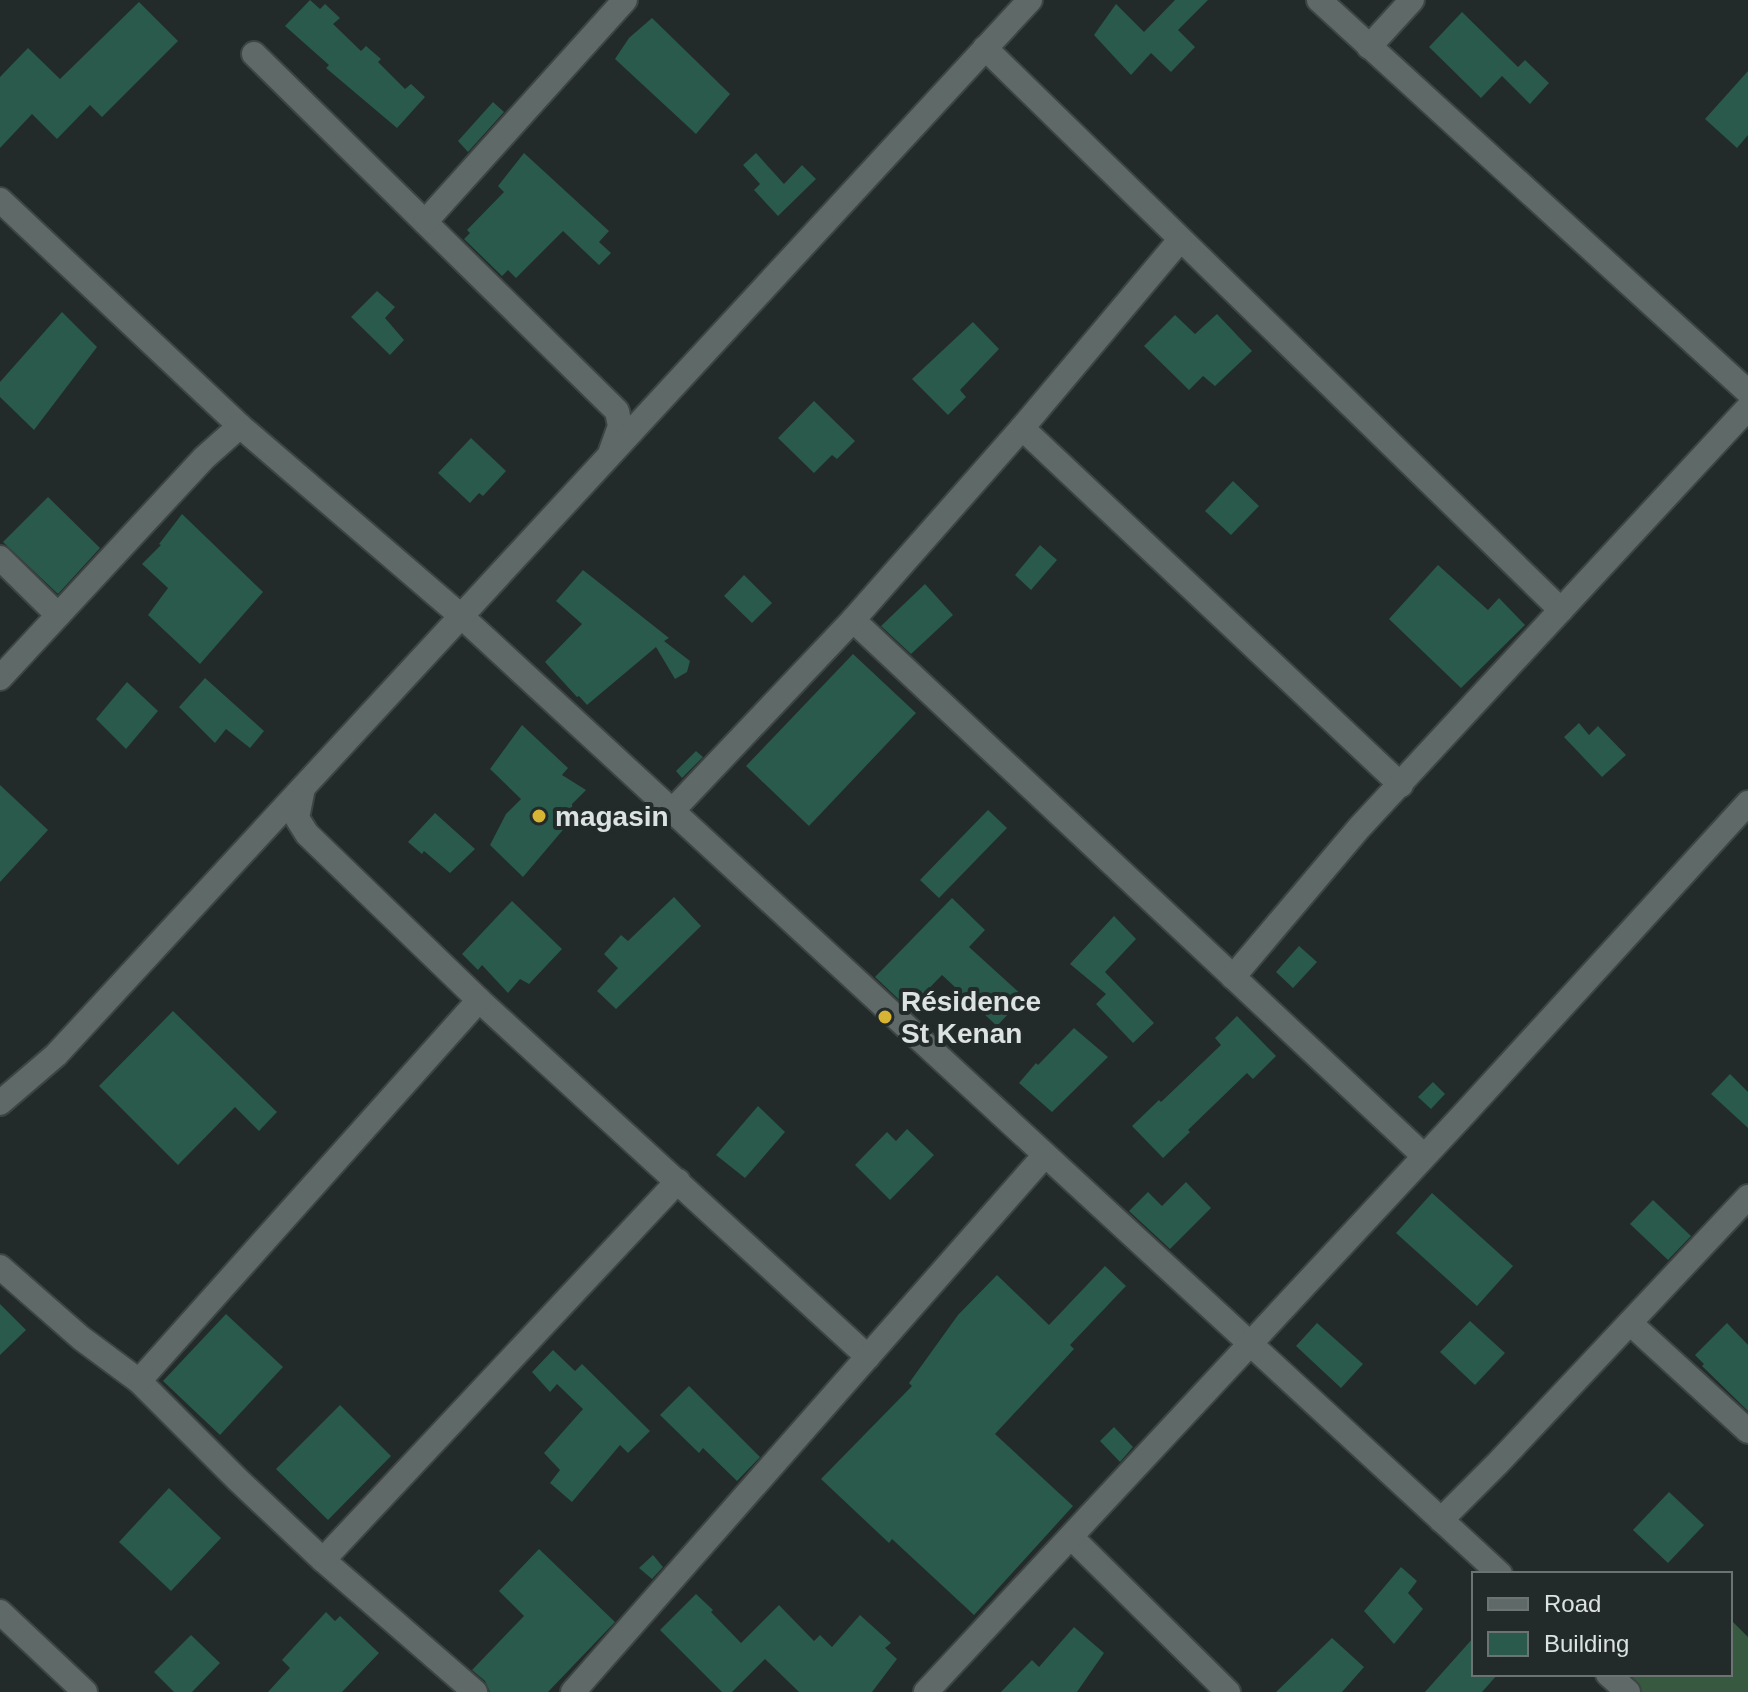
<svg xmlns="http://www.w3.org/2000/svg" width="1748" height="1692" font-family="Arial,sans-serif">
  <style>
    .forest { fill: #36593f }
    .building { fill: #295a4b }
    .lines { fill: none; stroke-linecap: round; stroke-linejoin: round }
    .minor-casing { stroke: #3d4544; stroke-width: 28 }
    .minor { stroke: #5f6968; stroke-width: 24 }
    .poi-dot { fill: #d7b434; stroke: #222a2a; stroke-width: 3 }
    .labels { text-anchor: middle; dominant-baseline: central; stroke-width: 8; stroke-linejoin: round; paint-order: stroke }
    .poi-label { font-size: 28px; font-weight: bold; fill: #dce2e1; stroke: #222a2a; text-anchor: start }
  </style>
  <rect width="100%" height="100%" fill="#222a2a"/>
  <!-- forest -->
  <polygon class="forest" points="1730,1619 1748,1637 1748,1692 1624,1692 1616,1684 1627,1674 1730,1674"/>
  <!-- building -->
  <g class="building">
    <polygon points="310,0 320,9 325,4 340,18 333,24 361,51 366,46 381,59 378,62 405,89 411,84 425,97 397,128 326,68 329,65 285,26"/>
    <polygon points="1175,0 1208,0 1178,30 1195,47 1171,72 1151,53 1131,75 1094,35 1116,4 1144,32"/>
    <polygon points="139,2 178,41 102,117 90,105 57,139 32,114 0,148 0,77 28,48 60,79"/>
    <polygon points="1462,12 1518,67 1525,60 1549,83 1530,104 1502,76 1481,98 1429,47"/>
    <polygon points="652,18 730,94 696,134 615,59 629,38"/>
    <polygon points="1748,71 1748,135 1737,148 1705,119"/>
    <polygon points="493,102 504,112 468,152 458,141"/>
    <polygon points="524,153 609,231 599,242 611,253 599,265 563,231 516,278 508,270 502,276 464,239 470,233 467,230 504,192 498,186"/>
    <polygon points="756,153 784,184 802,165 816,179 778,216 754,190 760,184 743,165"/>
    <polygon points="377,291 395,307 385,318 404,340 390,355 351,317"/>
    <polygon points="62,312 97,347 34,430 0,397 0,382"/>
    <polygon points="1217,314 1252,351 1215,386 1203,376 1189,390 1144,346 1175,315 1195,334"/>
    <polygon points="973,322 999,349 960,390 966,397 948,415 912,379"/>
    <polygon points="814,401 855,441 837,459 832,455 814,473 778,438"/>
    <polygon points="471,438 506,471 483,496 479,493 470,503 438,473"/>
    <polygon points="1233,481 1259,506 1231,535 1205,511"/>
    <polygon points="48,497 100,548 58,594 3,542"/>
    <polygon points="182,514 263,592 200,664 148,615 168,588 142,564 161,545 159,544"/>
    <polygon points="1040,545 1057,560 1031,590 1015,575"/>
    <polygon points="1438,565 1488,610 1499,598 1525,625 1461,688 1389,619"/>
    <polygon points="583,570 669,638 664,641 690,661 687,672 675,679 656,647 587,705 579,696 577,697 545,662 582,624 556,601"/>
    <polygon points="744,575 772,603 752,623 724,596"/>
    <polygon points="925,584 953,615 911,654 881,626"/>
    <polygon points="853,654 916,713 809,826 746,766"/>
    <polygon points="205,678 264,731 250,748 226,729 215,743 179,707"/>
    <polygon points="127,682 158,711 126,749 96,719"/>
    <polygon points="1579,723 1589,735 1598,726 1626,755 1602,777 1564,737"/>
    <polygon points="522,725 568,768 562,775 586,790 572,804 573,818 523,877 490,845 506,814 521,799 490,769"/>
    <polygon points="696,751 703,757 682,778 676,771"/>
    <polygon points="0,785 48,830 0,882"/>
    <polygon points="988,810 1007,828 939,898 920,880"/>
    <polygon points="435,813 475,849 450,873 424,851 422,854 408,842"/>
    <polygon points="674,897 701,926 616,1009 597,991 618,968 604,954 621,935 628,941"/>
    <polygon points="952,898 985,930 969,947 1024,997 997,1026 942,975 909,1009 875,977"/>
    <polygon points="512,901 562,949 529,984 520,979 508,993 482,965 478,970 462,954"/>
    <polygon points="1114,916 1136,939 1105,972 1154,1023 1133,1043 1096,1004 1106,994 1070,964"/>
    <polygon points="1299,946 1317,962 1293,988 1276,972"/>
    <polygon points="173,1011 277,1112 259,1131 235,1107 178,1165 99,1086"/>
    <polygon points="1237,1016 1276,1056 1253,1079 1247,1073 1188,1130 1190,1132 1163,1158 1132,1126 1159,1100 1161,1102 1221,1045 1215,1038"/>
    <polygon points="1074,1028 1108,1057 1052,1112 1019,1083 1036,1063 1038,1065"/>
    <polygon points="1730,1074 1748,1092 1748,1128 1711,1094"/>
    <polygon points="1433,1082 1445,1094 1431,1109 1418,1097"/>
    <polygon points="758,1106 785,1132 745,1178 716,1155"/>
    <polygon points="907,1129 934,1155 890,1200 855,1165 887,1132 896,1141"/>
    <polygon points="1186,1182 1211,1208 1170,1249 1129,1211 1148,1192 1162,1206"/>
    <polygon points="1432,1193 1513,1266 1477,1306 1396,1233"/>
    <polygon points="1653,1200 1691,1236 1668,1260 1630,1224"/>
    <polygon points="1105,1266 1126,1286 1070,1345 1074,1349 995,1434 1073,1506 974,1615 892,1539 889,1543 821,1479 912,1386 909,1383 958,1315 997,1275 1049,1325"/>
    <polygon points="0,1304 26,1330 0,1355"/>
    <polygon points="226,1314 283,1367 220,1435 163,1381"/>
    <polygon points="1470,1321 1505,1353 1475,1385 1440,1352"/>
    <polygon points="1317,1323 1363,1364 1341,1388 1296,1346"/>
    <polygon points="1727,1323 1748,1345 1748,1411 1702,1366 1704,1364 1695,1355"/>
    <polygon points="553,1350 575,1371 582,1364 650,1431 628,1453 620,1445 572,1502 550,1483 560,1470 544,1453 583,1409 557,1384 550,1392 532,1372"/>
    <polygon points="689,1386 760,1457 737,1481 703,1448 699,1453 660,1415"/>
    <polygon points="340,1405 391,1456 328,1520 276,1469"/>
    <polygon points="1114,1427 1133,1447 1120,1462 1100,1441"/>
    <polygon points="169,1488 221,1538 171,1591 119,1542"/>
    <polygon points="1669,1492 1704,1525 1668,1563 1633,1530"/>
    <polygon points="539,1549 615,1622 548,1692 490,1692 485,1681 472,1670 524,1616 499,1591"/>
    <polygon points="653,1555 663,1567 652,1579 639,1568"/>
    <polygon points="1401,1567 1417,1581 1408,1593 1423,1609 1394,1644 1364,1611"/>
    <polygon points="696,1594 713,1610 711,1612 741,1643 779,1605 814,1641 820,1635 832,1647 860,1615 891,1643 885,1648 897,1659 872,1692 799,1692 765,1659 732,1692 722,1692 660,1630"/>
    <polygon points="326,1612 335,1621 340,1616 379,1653 342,1692 268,1692 290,1668 282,1660"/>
    <polygon points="1074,1627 1104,1653 1077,1692 1001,1692 1032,1660 1039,1667"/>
    <polygon points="191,1635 220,1663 192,1692 174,1692 154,1672"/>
    <polygon points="1474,1637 1474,1674 1498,1674 1482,1692 1425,1692"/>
    <polygon points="1332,1638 1364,1667 1342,1692 1276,1692"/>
  </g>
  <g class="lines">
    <defs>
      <g id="minor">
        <polyline points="1319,0 1748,392"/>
        <polyline points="1369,47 1412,0"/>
        <polyline points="985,48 1561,610"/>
        <polyline points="254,54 617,411 620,426 611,451"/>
        <polyline points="0,200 240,426 461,616 1500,1574"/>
        <polyline points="425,222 625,0"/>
        <polyline points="1022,428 1401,785"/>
        <polyline points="0,558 58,615"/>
        <polyline points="853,620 1424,1156"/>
        <polyline points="0,678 204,458 240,426"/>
        <polyline points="303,788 297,818 307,834 479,1000 868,1357"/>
        <polyline points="672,811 853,620 1022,428 1180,240"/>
        <polyline points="1233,977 1359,828 1748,408"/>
        <polyline points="0,1103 56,1055 1030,0"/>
        <polyline points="0,1267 81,1338 139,1381 237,1479 323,1560 475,1692"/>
        <polyline points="1630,1323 1748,1431"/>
        <polyline points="139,1381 479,1000"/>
        <polyline points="1441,1520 1498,1463 1748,1197"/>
        <polyline points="1072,1538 1228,1692"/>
        <polyline points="323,1560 678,1181"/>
        <polyline points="0,1612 85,1692"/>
        <polyline points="1608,1674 1628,1692"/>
        <polyline points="573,1692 1045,1155"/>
        <polyline points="926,1692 1464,1114 1748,803"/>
      </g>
    </defs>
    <!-- minor casing -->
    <use href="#minor" class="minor-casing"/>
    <!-- minor -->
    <use href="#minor" class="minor"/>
  </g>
  <!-- markers -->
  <g class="poi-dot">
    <circle cx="539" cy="816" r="8"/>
    <circle cx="885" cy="1017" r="8"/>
  </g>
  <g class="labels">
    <!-- poi labels -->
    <g class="poi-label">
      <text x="555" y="816">magasin</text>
      <text x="901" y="1001">Résidence<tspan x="901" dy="32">St Kenan</tspan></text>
    </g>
  </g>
  <!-- legend -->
  <rect x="1472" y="1572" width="260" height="104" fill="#222a2a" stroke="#6c7473" stroke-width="2"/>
  <rect x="1488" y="1598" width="40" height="12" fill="#5f6968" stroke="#6c7473" stroke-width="2"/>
  <text x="1544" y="1612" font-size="24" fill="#dce2e1">Road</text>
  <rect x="1488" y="1632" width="40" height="24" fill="#295a4b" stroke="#6c7473" stroke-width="2"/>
  <text x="1544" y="1652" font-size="24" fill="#dce2e1">Building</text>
</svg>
